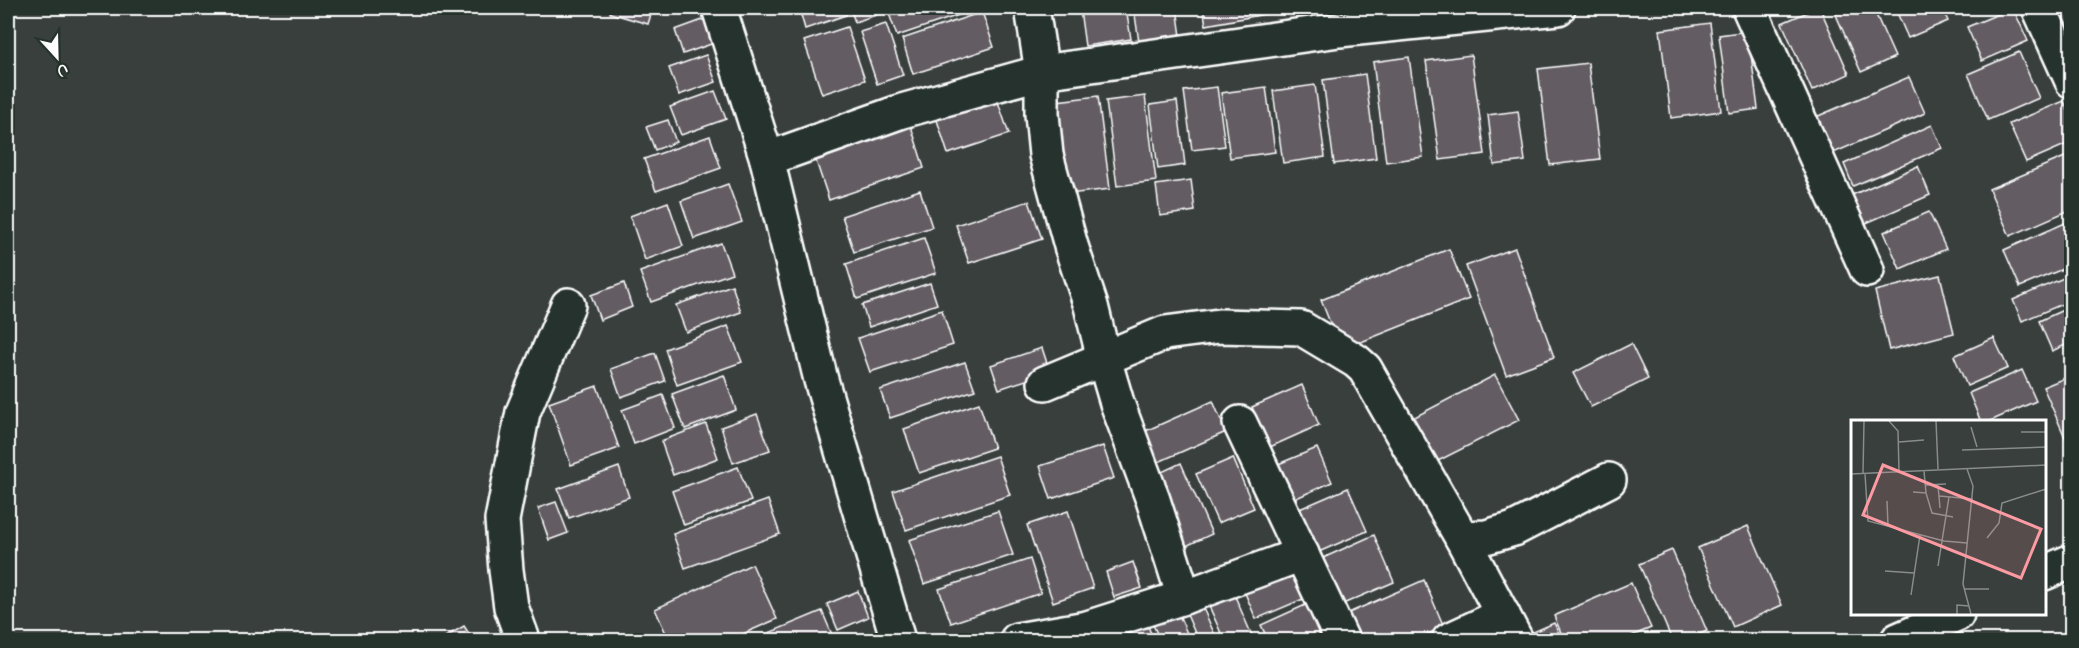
<svg xmlns="http://www.w3.org/2000/svg" width="2079" height="648" font-family="Mynerve,sans-serif">
  <style>
    .building { fill: #635b63; stroke: #fff; stroke-width: 1.5 }
    .lines { fill: none; stroke-linecap: round; stroke-linejoin: round }
    .minor-casing { stroke: #fff; stroke-width: 38 }
    .major-casing { stroke: #fff; stroke-width: 38 }
    .minor { stroke: #26332d; stroke-width: 33 }
    .major { stroke: #26332d; stroke-width: 33 }
    .inset-road { fill: none; stroke: #888c8b; stroke-width: 1.5 }
    .view { fill: #ff9aa2; fill-opacity: 0.15; stroke: #ff9aa2; stroke-width: 3 }
    .inset-edge { fill: none; stroke: #fff; stroke-width: 3 }
  </style>
  <rect width="100%" height="100%" fill="#383f3d"/>
  <filter id="ink" filterUnits="userSpaceOnUse"><feTurbulence type="fractalNoise" baseFrequency=".0167" numOctaves="2"/><feDisplacementMap in="SourceGraphic" scale="12" xChannelSelector="R" yChannelSelector="G"/><feConvolveMatrix kernelMatrix="1 2 1 2 8 2 1 2 1" color-interpolation-filters="sRGB"/></filter>
  <g filter="url(#ink)">
    <!-- building -->
    <g class="building">
      <polygon points="612,8 653,8 648,24 610,13"/>
      <polygon points="799,8 843,8 846,15 805,29"/>
      <polygon points="850,8 877,8 879,14 855,22"/>
      <polygon points="887,8 976,8 977,9 897,36"/>
      <polygon points="1100,8 1126,8 1131,39 1085,46 1080,10"/>
      <polygon points="1134,8 1177,8 1181,36 1139,42"/>
      <polygon points="1203,8 1280,8 1281,11 1206,25"/>
      <polygon points="1817,8 1820,8 1849,74 1812,91 1782,23"/>
      <polygon points="1833,8 1873,8 1895,57 1861,72"/>
      <polygon points="1895,8 1942,8 1948,21 1908,38"/>
      <polygon points="2013,8 2028,41 1982,61 1967,27"/>
      <polygon points="982,12 994,47 913,74 902,39"/>
      <polygon points="708,18 717,42 683,54 675,30"/>
      <polygon points="1710,23 1721,111 1671,118 1660,30"/>
      <polygon points="886,24 903,75 877,84 860,32"/>
      <polygon points="847,27 865,80 822,94 804,41"/>
      <polygon points="1748,31 1758,109 1729,113 1719,35"/>
      <polygon points="2019,52 2039,98 1988,120 1968,74"/>
      <polygon points="706,55 716,82 679,95 669,68"/>
      <polygon points="1471,55 1485,154 1440,160 1426,61"/>
      <polygon points="1409,57 1423,157 1386,162 1373,62"/>
      <polygon points="1588,63 1600,159 1550,165 1538,69"/>
      <polygon points="1365,74 1376,158 1334,164 1323,80"/>
      <polygon points="1909,77 1925,113 1831,154 1816,117"/>
      <polygon points="1315,85 1325,157 1283,163 1273,91"/>
      <polygon points="1217,87 1225,146 1192,150 1184,91"/>
      <polygon points="1266,87 1275,152 1230,158 1221,93"/>
      <polygon points="715,91 726,119 681,135 670,107"/>
      <polygon points="995,93 1009,134 948,154 935,114"/>
      <polygon points="1098,96 1110,189 1069,194 1057,101"/>
      <polygon points="1145,96 1156,181 1117,186 1106,101"/>
      <polygon points="1177,101 1185,165 1158,169 1150,105"/>
      <polygon points="2064,101 2072,119 2072,142 2026,162 2009,124"/>
      <polygon points="1518,111 1525,161 1494,165 1488,115"/>
      <polygon points="668,120 676,142 655,150 646,127"/>
      <polygon points="1932,125 1942,148 1853,186 1844,164"/>
      <polygon points="911,126 924,168 829,200 815,158"/>
      <polygon points="710,136 721,168 656,191 644,159"/>
      <polygon points="2072,154 2072,209 2010,236 1989,189"/>
      <polygon points="1918,166 1930,195 1864,224 1852,195"/>
      <polygon points="1191,180 1195,211 1160,216 1156,185"/>
      <polygon points="728,184 742,222 694,239 681,201"/>
      <polygon points="920,190 932,227 854,252 842,216"/>
      <polygon points="1029,201 1042,239 969,263 956,225"/>
      <polygon points="668,202 683,246 645,260 630,216"/>
      <polygon points="1929,212 1946,249 1900,269 1884,232"/>
      <polygon points="2072,220 2072,265 2020,287 2004,250"/>
      <polygon points="924,238 936,273 857,299 846,264"/>
      <polygon points="721,243 732,273 651,302 640,272"/>
      <polygon points="1515,248 1554,357 1506,375 1466,266"/>
      <polygon points="1449,249 1469,299 1341,350 1321,300"/>
      <polygon points="1940,275 1954,333 1889,350 1875,291"/>
      <polygon points="2068,276 2072,284 2072,300 2022,321 2013,300"/>
      <polygon points="624,283 632,307 600,320 591,295"/>
      <polygon points="930,283 937,304 869,327 862,305"/>
      <polygon points="732,285 741,312 686,332 676,305"/>
      <polygon points="2072,306 2072,342 2052,351 2039,321"/>
      <polygon points="942,310 953,345 870,372 858,338"/>
      <polygon points="728,326 742,362 677,385 665,349"/>
      <polygon points="1994,338 2008,368 1967,386 1954,356"/>
      <polygon points="1631,344 1648,379 1591,407 1573,373"/>
      <polygon points="1042,348 1050,372 999,389 991,365"/>
      <polygon points="655,353 665,381 621,397 611,369"/>
      <polygon points="965,362 975,390 890,418 880,390"/>
      <polygon points="2022,370 2036,401 1988,422 1981,422 1969,393"/>
      <polygon points="724,375 736,410 685,429 672,394"/>
      <polygon points="1495,375 1519,420 1428,466 1405,422"/>
      <polygon points="2072,375 2072,453 2043,387"/>
      <polygon points="1302,385 1319,425 1270,447 1252,407"/>
      <polygon points="597,386 619,448 571,465 549,403"/>
      <polygon points="663,395 675,428 634,444 622,410"/>
      <polygon points="1213,401 1226,432 1154,464 1141,433"/>
      <polygon points="979,403 994,448 919,473 904,429"/>
      <polygon points="757,414 770,450 733,463 721,427"/>
      <polygon points="706,424 718,458 673,475 661,441"/>
      <polygon points="1103,446 1114,478 1051,499 1040,466"/>
      <polygon points="1317,448 1332,482 1292,500 1276,465"/>
      <polygon points="997,456 1010,495 906,530 893,491"/>
      <polygon points="1233,458 1254,508 1218,523 1196,474"/>
      <polygon points="1181,463 1212,534 1184,547 1153,476"/>
      <polygon points="619,467 629,497 569,518 558,489"/>
      <polygon points="738,467 751,501 684,525 672,491"/>
      <polygon points="1348,488 1367,531 1314,554 1295,511"/>
      <polygon points="768,500 780,534 685,568 673,534"/>
      <polygon points="556,502 568,533 549,540 538,508"/>
      <polygon points="998,511 1013,555 924,584 909,540"/>
      <polygon points="1068,511 1093,588 1053,602 1027,525"/>
      <polygon points="1748,526 1782,605 1733,627 1698,548"/>
      <polygon points="1374,535 1394,582 1343,604 1323,558"/>
      <polygon points="1672,550 1707,631 1684,640 1672,640 1639,564"/>
      <polygon points="1030,559 1041,593 951,623 939,589"/>
      <polygon points="1133,562 1142,588 1114,597 1106,572"/>
      <polygon points="752,564 777,619 729,640 669,640 655,609"/>
      <polygon points="1288,565 1303,599 1256,619 1242,586"/>
      <polygon points="1424,580 1444,627 1413,640 1356,640 1344,615"/>
      <polygon points="1631,583 1651,628 1622,640 1564,640 1554,616"/>
      <polygon points="1231,587 1253,638 1248,640 1224,640 1206,599"/>
      <polygon points="858,591 868,617 838,630 827,604"/>
      <polygon points="1200,601 1217,640 1198,640 1184,608"/>
      <polygon points="1312,602 1329,640 1268,640 1261,625"/>
      <polygon points="1175,606 1190,640 1160,640 1149,616"/>
      <polygon points="822,611 833,637 826,640 752,640"/>
      <polygon points="1142,613 1154,640 1124,640 1117,624"/>
      <polygon points="1554,623 1562,640 1526,640 1524,636"/>
      <polygon points="1113,625 1120,640 1092,640"/>
      <polygon points="464,626 473,640 440,640"/>
    </g>
    <g class="lines">
      <defs>
        <g id="minor">
          <polyline points="719,8 767,159 821,380 898,640"/>
          <polyline points="1032,8 1042,72 1042,114 1046,155 1071,246 1091,306 1104,359 1117,403 1153,500 1184,597"/>
          <polyline points="1749,8 1867,270"/>
          <polyline points="2039,8 2072,81"/>
          <polyline points="767,159 902,111 1042,72 1339,30 1558,8"/>
          <polyline points="1045,383 1165,333 1219,326 1301,328 1356,361 1365,369 1462,538"/>
          <polyline points="1240,423 1342,640"/>
          <polyline points="523,640 511,607 506,570 502,520 523,412 568,305"/>
          <polyline points="1017,640 1087,628 1184,597 1302,554"/>
          <polyline points="1449,640 1503,615"/>
          <polyline points="1516,640 1462,538 1486,537 1514,529 1609,480"/>
        </g>
        <g id="major">
          <polyline points="2044,573 2072,561"/>
          <polyline points="1898,640 1957,614"/>
        </g>
      </defs>
      <!-- minor casing -->
      <use href="#minor" class="minor-casing"/>
      <!-- major casing -->
      <use href="#major" class="major-casing"/>
      <!-- minor -->
      <use href="#minor" class="minor"/>
      <!-- major -->
      <use href="#major" class="major"/>
    </g>
  </g>
  <!-- overview -->
  <g transform="translate(1851 420)">
    <rect width="195" height="195" fill="#383f3d"/>
    <path class="inset-road" d="M38,1L47,11L48,51M85,1L87,49M120,7L126,27M170,12H195M48,22L73,20M111,30L195,27M116,49L122,66L112,164L120,194M12,53L13,1M0,54L195,45M14,54L17,101L93,121L116,123M75,65L95,64M87,65L89,88M62,72L75,73L73,51M75,73L81,93L102,97M88,76L122,79M36,81L37,106M136,118L148,103L151,83L195,69M87,146L98,77M34,151L63,153M113,169H138M60,175L69,115M106,194V185L118,186"/>
    <path class="view" d="M32,45L190,109L170,158L12,95Z"/>
    <rect width="195" height="195" class="inset-edge"/>
  </g>
  <!-- margin -->
  <rect width="2079" height="648" fill="none" stroke="#26332d" stroke-width="30"/>
  <rect x="15" y="15" width="2049" height="618" fill="none" stroke="#fff" stroke-width="2" filter="url(#ink)"/>
  <!-- north arrow -->
  <g transform="translate(57 57) rotate(158)" stroke="#26332d" stroke-width="4.5" paint-order="stroke">
  <path d="M0-4.5L10 22L0 15L-10 22Z" fill="#ffffff"/>
  <text y="-9" font-size="16" font-weight="bold" text-anchor="middle" fill="#ffffff">U</text>
  </g>
</svg>
